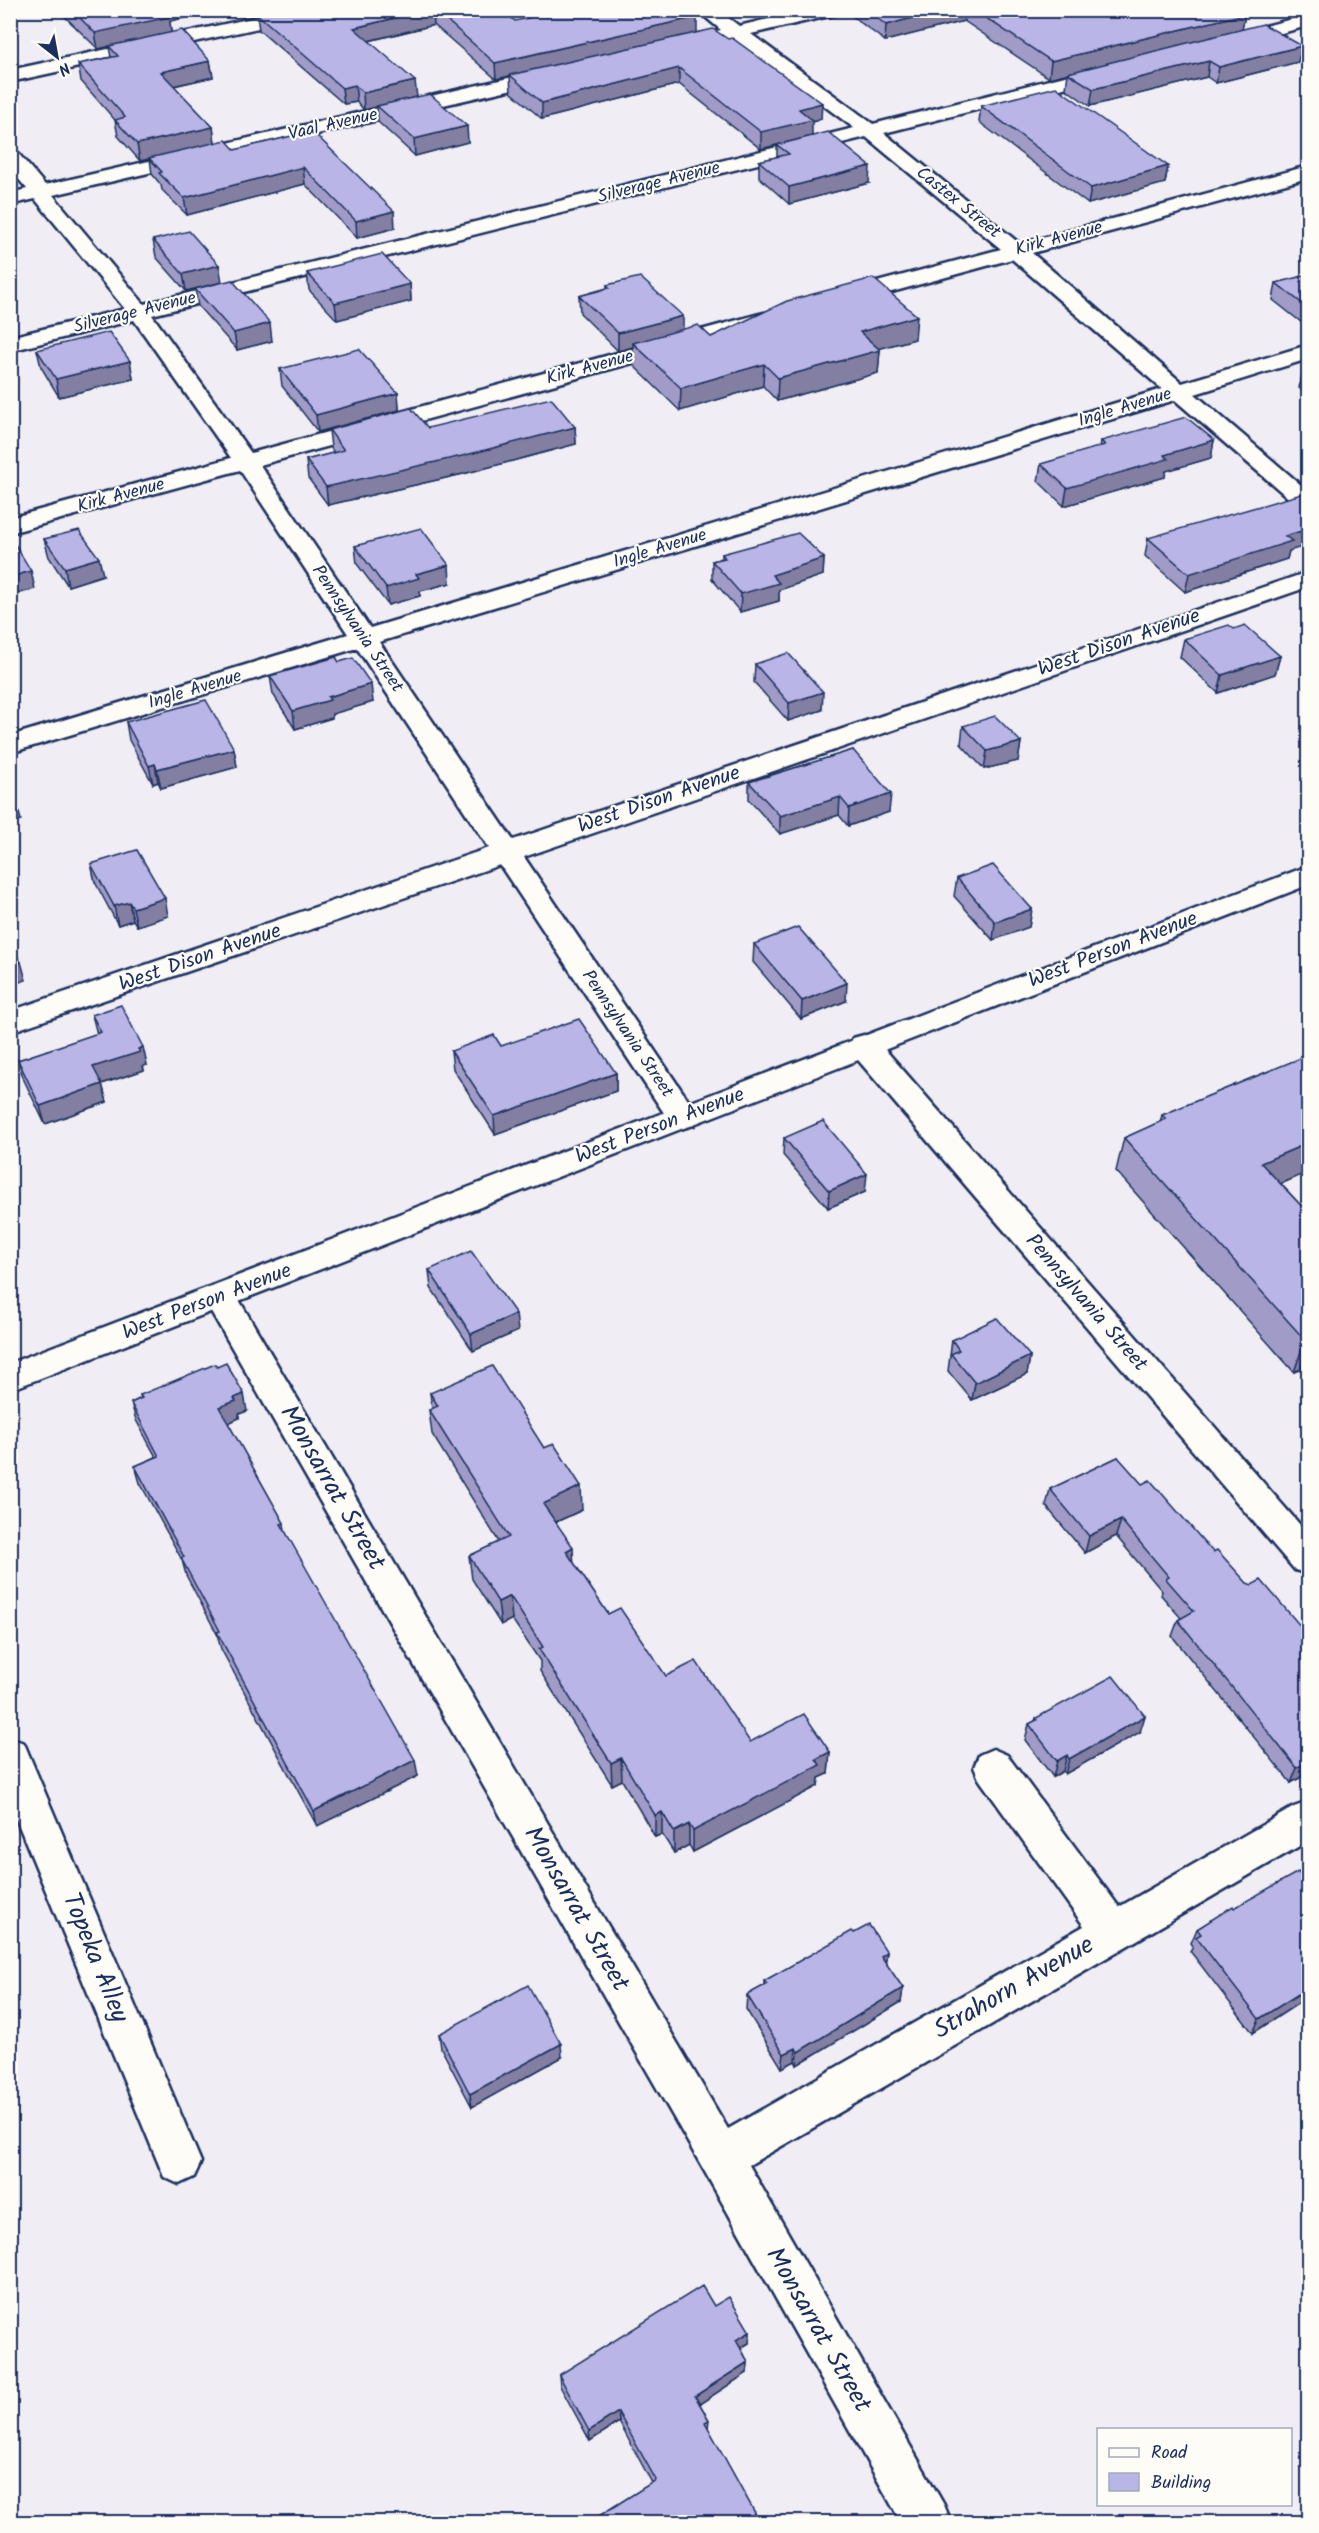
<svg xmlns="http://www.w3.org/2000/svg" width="1319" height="2533" font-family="Kalam,sans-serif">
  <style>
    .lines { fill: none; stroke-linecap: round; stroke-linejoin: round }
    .minor-casing { stroke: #1b2f5e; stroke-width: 5 }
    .tertiary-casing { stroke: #1b2f5e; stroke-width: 5 }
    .minor { fill: #fdfcf7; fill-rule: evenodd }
    .tertiary { fill: #fdfcf7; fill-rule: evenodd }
    .wall { fill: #a09cc7; stroke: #1b2f5e; stroke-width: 1.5 }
    .shaded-wall { fill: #827fa2; stroke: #1b2f5e; stroke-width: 1.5 }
    .building { fill: #bab5e7; stroke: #1b2f5e; stroke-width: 1.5 }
    .labels { text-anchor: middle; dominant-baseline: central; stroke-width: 4.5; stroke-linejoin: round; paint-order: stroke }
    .far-street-label { font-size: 18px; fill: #1b2f5e; stroke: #fdfcf7 }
    .street-label { font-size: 21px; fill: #1b2f5e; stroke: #fdfcf7 }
    .near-street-label { font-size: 26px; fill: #1b2f5e; stroke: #fdfcf7 }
  </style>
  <rect width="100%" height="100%" fill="#f0eef4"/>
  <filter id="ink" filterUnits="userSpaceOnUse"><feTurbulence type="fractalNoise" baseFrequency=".0167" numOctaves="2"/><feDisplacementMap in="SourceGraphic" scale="12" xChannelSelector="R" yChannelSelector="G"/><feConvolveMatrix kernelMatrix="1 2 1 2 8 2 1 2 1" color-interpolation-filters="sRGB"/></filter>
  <g filter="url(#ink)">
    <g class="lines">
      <defs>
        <g id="minor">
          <polygon points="290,10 327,10 318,15 10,82 10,70"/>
          <path d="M697,10H718L739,26L806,10H841L838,14L751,34L873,124L1109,65L1116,67L1118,71L1116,75L884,133L1020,244L1308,166V178L1032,253L1182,383L1308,345V359L1195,394L1308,491V510L1300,508L1175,400L379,642L513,840L1308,572V587L524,857L694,1109L699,1117L694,1125L683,1128L672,1125L500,865L10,1032V1011L489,848L357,648L10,753V736L348,634L240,470L10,533V518L231,458L134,320L10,351V337L125,309L35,199L10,205V193L27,189L10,169V150L17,152L45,185L552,68L559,70L562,74L559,78L552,80L53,195L144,304L854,128L733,38L679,51L672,49L670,45L672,41L721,30ZM866,137L1001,249L832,294L829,299L832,304L840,305L848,304L1012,259L1162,389L370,628L260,465L772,325L775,320L772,315L764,313L756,315L251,453L152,315Z"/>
          <polygon points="1308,15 1308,26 1229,47 1222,45 1220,41 1222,37"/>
          <polygon points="864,1035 875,1038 1308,1534 1308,1574 1295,1570 853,1054 849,1046 853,1038"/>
          <polygon points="220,1284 232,1288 728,2129 1084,1926 979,1779 974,1767 979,1755 993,1749 1007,1755 1119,1907 1294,1807 1308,1802 1308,1841 749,2165 944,2505 951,2522 901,2522 705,2172 208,1306 203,1297 208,1288"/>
          <polygon points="10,1738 24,1743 29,1755 201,2162 194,2177 179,2184 164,2177 10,1804"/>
        </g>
        <polygon id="tertiary" points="1308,866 1308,885 10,1390 10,1363"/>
      </defs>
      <!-- minor casing -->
      <use href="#minor" class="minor-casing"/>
      <!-- tertiary casing -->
      <use href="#tertiary" class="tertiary-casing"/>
      <!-- minor -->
      <use href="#minor" class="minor"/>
      <!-- tertiary -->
      <use href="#tertiary" class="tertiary"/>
    </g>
    <!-- wall -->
    <g class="wall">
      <polygon points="58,10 220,10 170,21 171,33 210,61 213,77 174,86 213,127 215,143 235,150 312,131 395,228 357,238 305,184 187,215 162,190 161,185 152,174 150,159 140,161 118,136 115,120 81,81 78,64 111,57 109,47 98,49"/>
      <polygon points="236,10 502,10 515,21 697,33 821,119 812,122 761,149 679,84 542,119 511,92 510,76 496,79 434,25 369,41 417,97 468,142 415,156 378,122 377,107 364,110 357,102 344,104 259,30 257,15 244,18"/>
      <polygon points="844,10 1239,10 1245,14 1242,29 1302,46 1298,62 1216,83 1207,77 1090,106 1066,89 1068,73 1049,78 964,21 885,41"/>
      <polygon points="981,106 1168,166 1165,183 1088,204 979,122"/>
      <polygon points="777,145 869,183 789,204 759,177 759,161 777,157"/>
      <polygon points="153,240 219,265 221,282 272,341 237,350 198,306 195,289 186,291 156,257"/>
      <polygon points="307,273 410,284 411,301 337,320 309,290"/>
      <polygon points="1308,275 1308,326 1306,326 1273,300 1276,283"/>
      <polygon points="607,285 683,329 711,337 915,339 878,349 880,350 878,373 777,401 763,386 680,411 633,365 633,347 618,351 580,313 579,296 607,288"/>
      <polygon points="37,350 130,361 133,379 59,397 41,367"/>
      <polygon points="280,369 398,393 399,410 318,432 282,386"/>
      <polygon points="1308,369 1308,395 1299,388 1303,370"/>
      <polygon points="575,427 576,444 463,474 328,505 308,478 306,460 334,453 331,448 329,430 428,428"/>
      <polygon points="1214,440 1211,458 1166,471 1165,477 1064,506 1038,481 1041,464 1100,447 1101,441"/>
      <polygon points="1148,538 1289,551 1287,559 1185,592 1145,556"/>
      <polygon points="44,539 103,575 68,586 49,557"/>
      <polygon points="355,546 450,583 420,591 420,596 388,605 357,564"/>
      <polygon points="722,554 824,558 823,575 779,590 779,601 740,612 712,579 712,561 722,558"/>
      <polygon points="1234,629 1280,656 1275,674 1218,693 1180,657 1184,639"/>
      <polygon points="339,662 373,702 332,714 332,718 295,729 273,694 270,676"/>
      <polygon points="755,664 822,710 788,721 754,682"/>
      <polygon points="126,722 234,749 237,767 161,788 158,782 153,784 129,740"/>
      <polygon points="963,726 1021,742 1018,761 984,769 961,744"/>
      <polygon points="853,750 889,812 848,826 839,815 780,834 749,800 749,782"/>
      <polygon points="91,864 168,916 137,926 133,920 118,925 95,882"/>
      <polygon points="957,878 1032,909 1029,927 993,940 954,896"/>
      <polygon points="754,944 846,1001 801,1019 753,962"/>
      <polygon points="92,1015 147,1065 143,1066 144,1070 102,1084 107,1102 45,1124 23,1078 18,1060 97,1034"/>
      <polygon points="501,1046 616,1073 616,1091 495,1134 453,1069 451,1051"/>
      <polygon points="1308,1055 1308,1172 1281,1184 1308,1213 1308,1377 1301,1369 1294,1372 1116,1171 1124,1138 1160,1122 1162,1115"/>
      <polygon points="784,1138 865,1192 828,1208 783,1155"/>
      <polygon points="429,1270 518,1331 473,1351 431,1288"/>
      <polygon points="952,1340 1030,1356 1027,1374 972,1400 948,1371"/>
      <polygon points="430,1393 582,1510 556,1522 574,1563 608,1614 666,1676 750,1742 830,1752 828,1774 819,1778 818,1786 693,1852 689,1845 674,1853 662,1834 655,1837 622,1780 612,1785 540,1671 540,1661 512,1619 501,1625 472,1579 469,1556 499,1542 432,1434 429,1410 432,1409"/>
      <polygon points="140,1395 247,1411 239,1414 239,1418 228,1423 284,1523 285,1531 418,1776 317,1826 221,1649 217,1634 186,1575 182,1560 140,1483 135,1466 156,1457 136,1420 131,1403 141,1398"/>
      <polygon points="1118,1457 1308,1773 1291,1783 1172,1636 1178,1620 1181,1618 1161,1595 1162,1591 1116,1536 1085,1553 1046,1506 1050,1489"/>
      <polygon points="1036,1718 1140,1732 1065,1774 1063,1771 1053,1777 1025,1740 1029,1724 1035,1721"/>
      <polygon points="1234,1908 1308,1997 1253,2033 1190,1951 1193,1946 1191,1943 1197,1929"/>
      <polygon points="854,1933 887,1952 885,1962 903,1988 901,2002 797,2065 795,2061 782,2068 746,2009 747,1995 764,1986 764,1981"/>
      <polygon points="439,2034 562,2057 472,2107 441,2048"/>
      <polygon points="714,2306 750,2332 749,2343 741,2348 748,2362 747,2373 699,2403 709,2420 708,2428 755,2513 753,2523 600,2523 599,2516 652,2483 619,2422 590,2441 560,2386 559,2375"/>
    </g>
    <!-- shaded-wall -->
    <g class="shaded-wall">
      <polygon points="162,10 220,10 170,21 171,33 98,49 95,33"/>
      <polygon points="243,10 277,10 244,18"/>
      <polygon points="428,10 433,10 434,25 355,44 354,28"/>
      <polygon points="942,10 965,10 964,21 885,41 886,25"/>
      <polygon points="1245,14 1242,30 1049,78 1051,61"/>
      <polygon points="697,17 697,33 496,79 495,63"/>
      <polygon points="1302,46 1298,62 1216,83 1219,67"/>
      <polygon points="210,61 213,77 163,88 161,72"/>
      <polygon points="1209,61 1207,77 1090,106 1093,89"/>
      <polygon points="679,68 679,84 542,119 542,103"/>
      <polygon points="415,81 417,97 364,110 363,93"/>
      <polygon points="355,85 357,102 344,104 342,88"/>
      <polygon points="822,103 821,119 812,122 812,136 761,149 761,132 799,109"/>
      <polygon points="467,126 468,142 415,156 414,139"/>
      <polygon points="213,127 215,144 140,161 137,144"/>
      <polygon points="870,166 869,183 789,204 789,187"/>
      <polygon points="1168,166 1165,183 1088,204 1091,188"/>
      <polygon points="303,167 305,184 187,215 184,198"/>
      <polygon points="394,211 395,228 357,238 356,221"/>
      <polygon points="219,265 222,282 186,291 183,274"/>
      <polygon points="410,284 411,301 337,320 335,303"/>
      <polygon points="1308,315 1308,326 1306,326"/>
      <polygon points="683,316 683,333 633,343 633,347 618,351 618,333"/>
      <polygon points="917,316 915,339 858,354 860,332"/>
      <polygon points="270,323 272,341 237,350 234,333"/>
      <polygon points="880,350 878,373 777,401 778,378"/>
      <polygon points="130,361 133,379 59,397 56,379"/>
      <polygon points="764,364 763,386 680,411 681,388"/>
      <polygon points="398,393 399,410 318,432 316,415"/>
      <polygon points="575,427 576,444 463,474 328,505 326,487"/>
      <polygon points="1214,440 1211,458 1166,471 1165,477 1064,506 1067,488 1164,455"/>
      <polygon points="1308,529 1308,545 1289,551 1287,559 1185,592 1189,574 1285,536"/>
      <polygon points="99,558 103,575 68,586 65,568"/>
      <polygon points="824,558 823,575 779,590 779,601 740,612 741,594 772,575"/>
      <polygon points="449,565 450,583 420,591 420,596 388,605 386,588 416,574"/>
      <polygon points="31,571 35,589 10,596 10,577"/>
      <polygon points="1280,656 1275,674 1218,693 1222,675"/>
      <polygon points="371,684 373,702 332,714 332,718 295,729 293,711 328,697"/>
      <polygon points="823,692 822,710 788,721 789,703"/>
      <polygon points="1021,742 1018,761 984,769 987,751"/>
      <polygon points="234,749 237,767 161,788 157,769"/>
      <polygon points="155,764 158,782 153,784 149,766"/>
      <polygon points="891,794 889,812 848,826 849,808"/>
      <polygon points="840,797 839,815 780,834 780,816"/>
      <polygon points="16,802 21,820 10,823 10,803"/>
      <polygon points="165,898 168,916 137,926 133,908"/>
      <polygon points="129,902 133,920 118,925 114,906"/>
      <polygon points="1032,909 1029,927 993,940 995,922"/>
      <polygon points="21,962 26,980 10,985 10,966"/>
      <polygon points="847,983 846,1001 801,1019 802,1001"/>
      <polygon points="143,1047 147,1065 143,1066 144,1070 98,1085 93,1067"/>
      <polygon points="616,1073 616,1091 495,1134 494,1116"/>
      <polygon points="102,1084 107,1102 45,1124 40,1106"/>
      <polygon points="1308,1143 1308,1172 1252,1196 1261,1163"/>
      <polygon points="867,1174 865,1192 828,1208 829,1191"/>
      <polygon points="516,1314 518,1331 473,1351 471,1334"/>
      <polygon points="1308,1338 1308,1347 1301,1369 1294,1372 1305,1340"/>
      <polygon points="1030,1356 1027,1374 972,1400 975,1383"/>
      <polygon points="244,1394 247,1411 239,1414 239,1418 224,1425 219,1407 234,1398"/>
      <polygon points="581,1486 582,1510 545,1527 543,1504"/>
      <polygon points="1121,1520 1116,1536 1085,1553 1089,1536"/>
      <polygon points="573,1547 574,1571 566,1551"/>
      <polygon points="510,1596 512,1619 501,1625 498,1602"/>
      <polygon points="1145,1716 1140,1732 1065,1774 1069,1759"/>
      <polygon points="830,1752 828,1774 819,1778 818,1786 693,1852 693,1831 816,1759"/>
      <polygon points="1067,1755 1063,1771 1053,1777 1057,1761"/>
      <polygon points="621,1758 622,1780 612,1785 611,1763"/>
      <polygon points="415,1760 418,1776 317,1826 314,1811"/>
      <polygon points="1308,1761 1308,1773 1291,1783 1297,1768"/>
      <polygon points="662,1812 662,1834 655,1837 655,1815"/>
      <polygon points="689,1824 689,1845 674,1853 674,1832"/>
      <polygon points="887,1952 885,1966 881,1956"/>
      <polygon points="903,1988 901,2002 797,2065 798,2052"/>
      <polygon points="1308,1988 1308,1997 1253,2033 1259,2019"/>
      <polygon points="561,2044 562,2057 472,2107 470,2094"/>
      <polygon points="796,2048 795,2061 782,2068 784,2054"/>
      <polygon points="750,2332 749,2343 735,2351 736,2340"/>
      <polygon points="748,2362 747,2373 695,2407 695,2396"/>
      <polygon points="618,2412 619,2422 590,2441 589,2431"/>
      <polygon points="755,2513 753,2523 741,2523"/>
    </g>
    <!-- building -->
    <g class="building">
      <polygon points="72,10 163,10 169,17 95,33"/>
      <polygon points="274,10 428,10 354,28 415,81 363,93 355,85 342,88 257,14"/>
      <polygon points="435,10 502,10 515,21 563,10 687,10 697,17 495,63"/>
      <polygon points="867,10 942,10 886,25"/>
      <polygon points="974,10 1239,10 1245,14 1051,61"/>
      <polygon points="1263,24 1302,46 1219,67 1209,61 1093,89 1068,73"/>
      <polygon points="713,29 728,39 732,38 822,103 799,109 812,120 761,132 679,68 542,103 510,75"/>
      <polygon points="182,30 210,61 161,72 213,127 137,144 115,120 125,117 78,64 118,56 109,46"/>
      <polygon points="1056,87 1168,166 1091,188 981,106"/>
      <polygon points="430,94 467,126 414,139 377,106"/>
      <polygon points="312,131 394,211 356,221 303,167 184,198 159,173 162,172 149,158 226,140 235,150"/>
      <polygon points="828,132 870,166 789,187 759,161 789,154 777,145"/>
      <polygon points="189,231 219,265 183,274 153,240"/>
      <polygon points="382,254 410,284 335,303 307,273"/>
      <polygon points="1308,275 1308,308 1276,283"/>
      <polygon points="640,277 683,316 618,333 579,296 609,288 607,285"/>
      <polygon points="873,278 917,316 860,332 880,350 778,378 764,364 681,388 633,343 698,325 711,337 787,301"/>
      <polygon points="232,280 270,323 234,333 195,289"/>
      <polygon points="109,332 130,361 56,379 37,350"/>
      <polygon points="359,349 398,393 316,415 280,369"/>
      <polygon points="1308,369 1308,375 1303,370"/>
      <polygon points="551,398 575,427 462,456 326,487 306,460 344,450 329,430 411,408 428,428"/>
      <polygon points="1186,417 1214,440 1164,455 1168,459 1067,488 1041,464 1105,445 1101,441"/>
      <polygon points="1305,493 1308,493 1308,529 1285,536 1292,541 1189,574 1148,538"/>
      <polygon points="421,528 449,565 416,574 419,578 386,588 355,546"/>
      <polygon points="79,530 99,558 65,568 44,539"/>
      <polygon points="798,533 824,558 772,575 779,583 741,594 712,561 725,558 722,554"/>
      <polygon points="10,536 31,571 10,577"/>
      <polygon points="1229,625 1234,629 1245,625 1280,656 1222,675 1184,639"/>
      <polygon points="788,653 823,692 789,703 755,664"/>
      <polygon points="336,657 339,662 353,658 371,684 328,697 330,700 293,711 270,676"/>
      <polygon points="206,700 234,749 157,769 155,764 149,766 126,722"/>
      <polygon points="995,716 1021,742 987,751 963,726"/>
      <polygon points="853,750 891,794 849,808 840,797 780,816 749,782"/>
      <polygon points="10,791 16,802 10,803"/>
      <polygon points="137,850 165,898 133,908 129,902 114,906 91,864"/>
      <polygon points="993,865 1032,909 995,922 957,878"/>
      <polygon points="798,927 847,983 802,1001 754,944"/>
      <polygon points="10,943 21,962 10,966"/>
      <polygon points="121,1005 143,1047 138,1049 140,1052 93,1067 102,1084 40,1106 18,1060 101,1032 92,1015"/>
      <polygon points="579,1019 616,1073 494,1116 451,1051 494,1035 501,1046"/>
      <polygon points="1308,1055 1308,1143 1261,1163 1308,1213 1308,1338 1305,1340 1124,1138 1166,1119 1162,1115"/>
      <polygon points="823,1121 867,1174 829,1191 784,1138"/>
      <polygon points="471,1251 516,1314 471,1334 429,1270"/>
      <polygon points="997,1318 1030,1356 975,1383 951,1354 959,1350 952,1340"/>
      <polygon points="226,1363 244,1394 234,1398 236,1401 219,1407 284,1523 281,1524 415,1760 314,1811 217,1632 220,1631 181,1558 184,1557 135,1466 159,1456 131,1403 142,1398 140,1395 215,1364 217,1367"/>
      <polygon points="492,1366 544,1448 554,1444 581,1486 543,1504 573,1547 566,1551 608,1614 620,1608 666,1676 696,1661 750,1742 804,1714 830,1752 816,1759 820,1765 693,1831 689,1824 674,1832 662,1812 655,1815 621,1758 611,1763 539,1649 543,1647 510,1596 498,1602 469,1556 509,1537 429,1410 438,1406 430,1393"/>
      <polygon points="1118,1457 1142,1484 1150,1480 1213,1552 1217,1550 1247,1583 1252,1585 1261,1580 1308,1635 1308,1761 1297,1768 1178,1620 1194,1611 1166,1579 1169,1577 1121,1520 1089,1536 1050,1489"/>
      <polygon points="1113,1676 1145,1716 1069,1759 1067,1755 1057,1761 1029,1724 1037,1720 1036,1718"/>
      <polygon points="1298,1872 1301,1876 1305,1873 1308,1877 1308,1988 1259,2019 1196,1937 1201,1934 1197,1929 1233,1906 1234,1908"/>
      <polygon points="869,1925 887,1952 881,1956 903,1988 798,2052 796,2048 784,2054 747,1995 767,1984 764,1981 852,1931 854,1933"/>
      <polygon points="528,1985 561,2044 470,2094 439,2034"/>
      <polygon points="702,2286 714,2306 729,2297 750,2332 736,2340 748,2362 695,2396 709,2420 705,2422 755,2513 741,2523 603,2523 599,2516 656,2480 618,2412 589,2431 559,2375"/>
    </g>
  </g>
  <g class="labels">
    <!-- far-street labels -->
    <g class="far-street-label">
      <text transform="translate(333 125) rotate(-13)">Vaal Avenue</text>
      <text transform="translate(659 183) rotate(-14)">Silverage Avenue</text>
      <text transform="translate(958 203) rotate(39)">Castex Street</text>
      <text transform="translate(1059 239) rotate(-15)">Kirk Avenue</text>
      <text transform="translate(135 313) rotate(-14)">Silverage Avenue</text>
      <text transform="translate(590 368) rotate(-15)">Kirk Avenue</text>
      <text transform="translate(1125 408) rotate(-17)">Ingle Avenue</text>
      <text transform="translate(121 496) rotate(-15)">Kirk Avenue</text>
      <text transform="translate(660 549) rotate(-17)">Ingle Avenue</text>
      <text transform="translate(357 629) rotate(56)">Pennsylvania Street</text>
      <text transform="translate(195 690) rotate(-17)">Ingle Avenue</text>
      <text transform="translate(627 1034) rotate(56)">Pennsylvania Street</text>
    </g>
    <!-- street labels -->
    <g class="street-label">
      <text transform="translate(1119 643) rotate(-19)">West Dison Avenue</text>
      <text transform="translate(659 800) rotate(-19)">West Dison Avenue</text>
      <text transform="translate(1113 950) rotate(-21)">West Person Avenue</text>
      <text transform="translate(200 958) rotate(-19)">West Dison Avenue</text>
      <text transform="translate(660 1126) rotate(-21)">West Person Avenue</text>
      <text transform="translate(207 1302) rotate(-21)">West Person Avenue</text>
      <text transform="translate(1086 1303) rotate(49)">Pennsylvania Street</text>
    </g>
    <!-- near-street labels -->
    <g class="near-street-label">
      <text transform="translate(332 1488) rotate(60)">Monsarrat Street</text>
      <text transform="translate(576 1909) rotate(60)">Monsarrat Street</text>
      <text transform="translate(95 1958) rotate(68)">Topeka Alley</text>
      <text transform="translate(1014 1988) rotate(-30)">Strahorn Avenue</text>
      <text transform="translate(818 2330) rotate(60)">Monsarrat Street</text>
    </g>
  </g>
  <!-- margin -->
  <rect width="1319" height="2533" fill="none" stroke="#fdfcf7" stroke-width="36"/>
  <rect x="18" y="18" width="1283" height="2497" fill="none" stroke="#1b2f5e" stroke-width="2" filter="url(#ink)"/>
  <!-- legend -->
  <rect x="1097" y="2428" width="195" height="78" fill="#fdfcf7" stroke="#a3aaba" stroke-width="1.5"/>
  <rect x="1109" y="2448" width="30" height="9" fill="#fdfcf7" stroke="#a3aaba" stroke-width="1.5"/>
  <text x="1151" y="2458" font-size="18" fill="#1b2f5e">Road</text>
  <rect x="1109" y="2473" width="30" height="18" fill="#bab5e7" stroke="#a3aaba" stroke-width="1.5"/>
  <text x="1151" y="2488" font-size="18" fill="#1b2f5e">Building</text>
  <!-- north arrow -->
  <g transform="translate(57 57) rotate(149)" stroke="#fdfcf7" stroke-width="4.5" paint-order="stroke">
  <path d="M0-4.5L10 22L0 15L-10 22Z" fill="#1b2f5e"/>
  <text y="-9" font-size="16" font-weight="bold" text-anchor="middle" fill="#1b2f5e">N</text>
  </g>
</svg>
